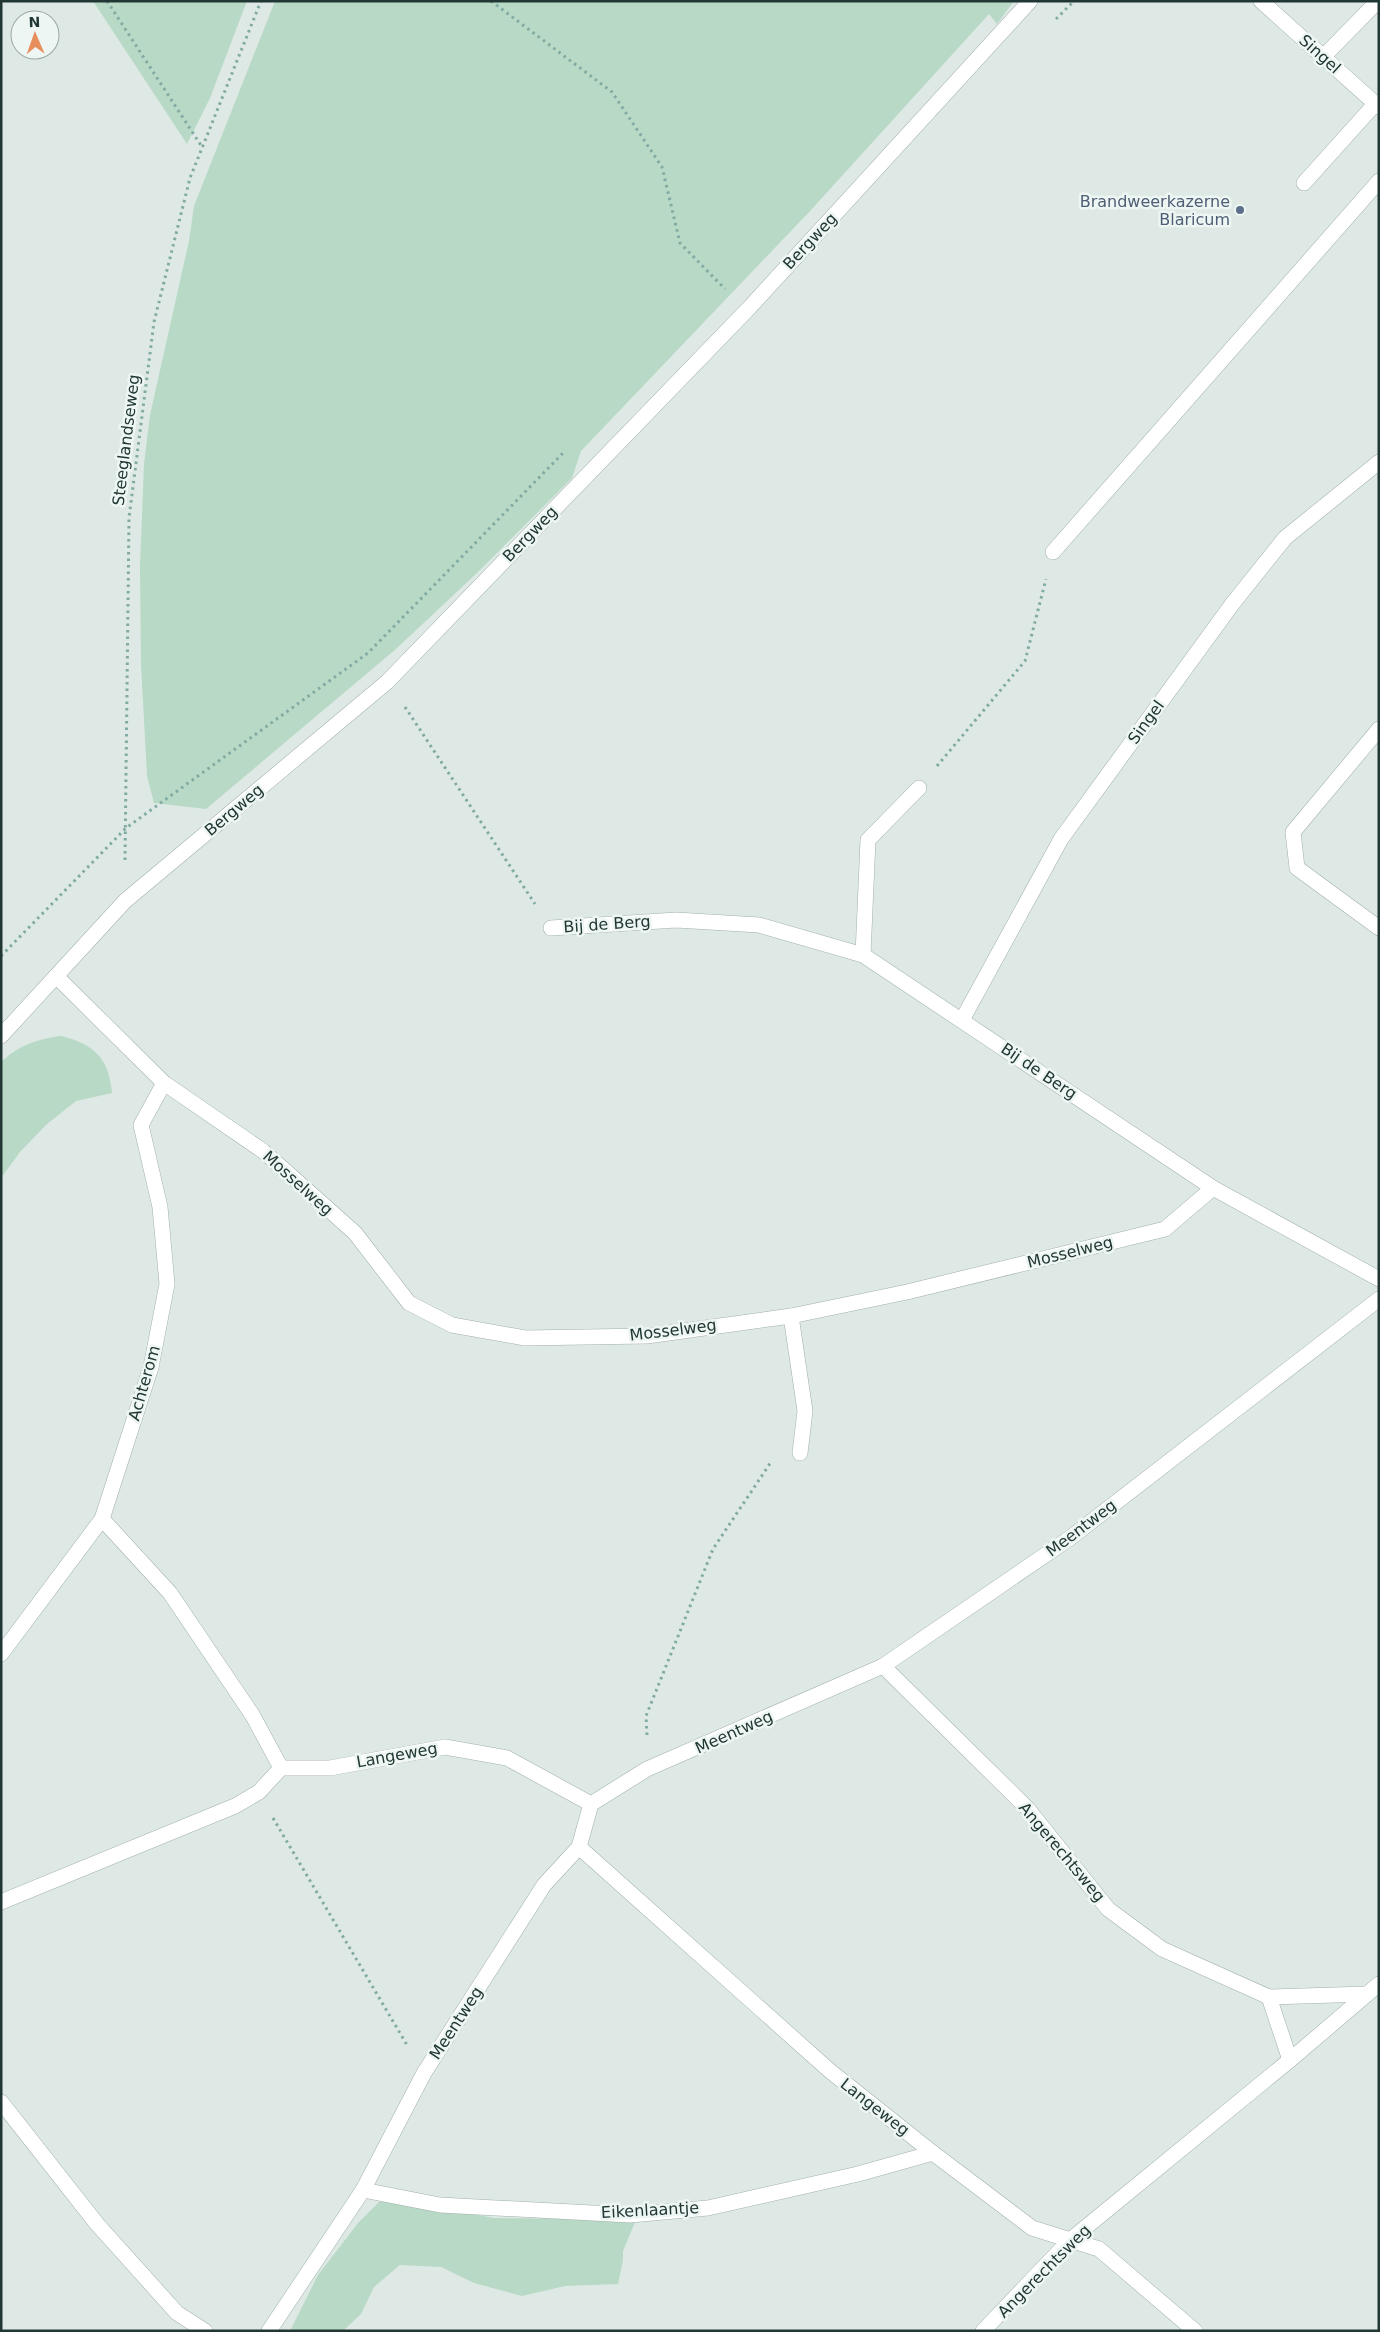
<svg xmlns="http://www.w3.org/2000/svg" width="1380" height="2332" font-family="'DejaVu Sans',sans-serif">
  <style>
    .green { fill: #b8d9c5 }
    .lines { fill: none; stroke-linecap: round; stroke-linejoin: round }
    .service-casing { stroke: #a2b0ac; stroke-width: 16 }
    .pedestrian-casing { stroke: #a2b0ac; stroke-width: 16 }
    .minor-casing { stroke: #a2b0ac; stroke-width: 16 }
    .tertiary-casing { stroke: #a2b0ac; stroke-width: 16 }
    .path { stroke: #81aaa2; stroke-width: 3; stroke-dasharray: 2.5 4; stroke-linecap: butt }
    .service { stroke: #fff; stroke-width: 15 }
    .pedestrian { stroke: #fff; stroke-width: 15 }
    .minor { stroke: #fff; stroke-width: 15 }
    .tertiary { stroke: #fff; stroke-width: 15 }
    .service-dot { fill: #5c6f8a; stroke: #eef6f3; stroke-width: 2 }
    .labels { text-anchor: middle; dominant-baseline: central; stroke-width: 5; stroke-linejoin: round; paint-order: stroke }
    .street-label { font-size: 16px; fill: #213734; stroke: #eef6f3 }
    .service-label { font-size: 16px; fill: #4e5e75; stroke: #eef6f3; text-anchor: end }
  </style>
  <rect width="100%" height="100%" fill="#dee9e5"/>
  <!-- green -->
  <g class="green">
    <polygon points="93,1 247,1 210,98 187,144"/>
    <polygon points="275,1 1014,1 997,24 989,14 811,210 581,451 572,478 477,573 396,649 206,809 154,803 147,776 141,664 140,566 144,464 150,415 189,241 194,206"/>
    <path d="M61,1036C94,1044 109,1058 112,1093L76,1101L47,1124L20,1152L1,1178V1062C19,1045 38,1039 61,1036Z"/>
    <polygon points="396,2198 493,2218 606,2219 637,2217 623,2251 623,2260 618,2284 565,2286 522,2296 474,2283 441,2267 400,2265 374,2287 361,2314 343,2331 290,2331 318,2275 358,2223 379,2202"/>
  </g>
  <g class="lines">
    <defs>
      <g id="service">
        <polyline points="1323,57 1378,1"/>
        <polyline points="1304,183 1375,104"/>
        <polyline points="1053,552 1379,181"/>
        <polyline points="1379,729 1293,832 1297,868 1379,928"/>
        <polyline points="863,955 868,840 919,788"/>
        <polyline points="791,1316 805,1411 800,1453"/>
      </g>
      <polyline id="pedestrian" points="363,2190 440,2205 630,2215 708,2208 858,2174 933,2153"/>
      <g id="minor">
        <polyline points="1261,1 1379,107"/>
        <polyline points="551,928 676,920 759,925 863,955 1213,1188"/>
        <polyline points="56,976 164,1083 263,1151 355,1233 409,1303 452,1325 525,1338 647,1336 791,1316 907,1292 1165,1229 1213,1188 1379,1279"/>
        <polyline points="962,1020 1061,839 1233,603 1285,538 1379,462"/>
        <polyline points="102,1519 170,1593 253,1716 281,1768"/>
        <polyline points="1,1654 102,1519 151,1367 167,1284 160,1207 141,1125 164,1083"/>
        <polyline points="883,1666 1027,1808 1108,1909 1162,1949 1269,1997 1290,2060"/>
        <polyline points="579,1847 830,2071 933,2153 1032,2228 1099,2249 1195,2331"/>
        <polyline points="1,1902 235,1806 259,1792 281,1768 330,1768 445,1747 507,1758 591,1804"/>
        <polyline points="1269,1997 1367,1994"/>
        <polyline points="1,2102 97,2224 177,2313 205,2331"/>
        <polyline points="269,2331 363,2190 424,2073 544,1885 579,1847 591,1804 647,1769 883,1666 1070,1538 1379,1299"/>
        <polyline points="983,2331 1069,2241 1290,2060 1379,1984"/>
      </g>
      <polyline id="tertiary" points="1,1036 125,901 387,682 750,307 1030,1"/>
    </defs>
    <!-- service casing -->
    <use href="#service" class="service-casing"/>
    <!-- pedestrian casing -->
    <use href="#pedestrian" class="pedestrian-casing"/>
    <!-- minor casing -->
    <use href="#minor" class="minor-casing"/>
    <!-- tertiary casing -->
    <use href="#tertiary" class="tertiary-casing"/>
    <!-- path -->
    <g class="path">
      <polyline points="107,1 202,147"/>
      <polyline points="491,1 612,92 662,167 680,243 725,289"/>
      <polyline points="1056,19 1074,1"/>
      <polyline points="405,707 535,904"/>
      <polyline points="937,766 1025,661 1046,579"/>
      <polyline points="125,860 129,518 154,322 190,178 261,1"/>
      <polyline points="1,956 126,828 368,653 563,453"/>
      <polyline points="647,1735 646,1716 713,1549 771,1462"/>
      <polyline points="273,1818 407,2045"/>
    </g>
    <!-- service -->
    <use href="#service" class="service"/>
    <!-- pedestrian -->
    <use href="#pedestrian" class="pedestrian"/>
    <!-- minor -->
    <use href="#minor" class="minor"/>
    <!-- tertiary -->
    <use href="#tertiary" class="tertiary"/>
  </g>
  <!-- markers -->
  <circle class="service-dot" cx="1240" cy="210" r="5"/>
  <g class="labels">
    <!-- street labels -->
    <g class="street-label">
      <text transform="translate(1320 54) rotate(42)">Singel</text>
      <text transform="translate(810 241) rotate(-47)">Bergweg</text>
      <text transform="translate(126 440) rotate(-83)">Steeglandseweg</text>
      <text transform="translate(530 534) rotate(-46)">Bergweg</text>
      <text transform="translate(1146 722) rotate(-54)">Singel</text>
      <text transform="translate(234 810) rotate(-40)">Bergweg</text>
      <text transform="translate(607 924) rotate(-4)">Bij de Berg</text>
      <text transform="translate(1039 1071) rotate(34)">Bij de Berg</text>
      <text transform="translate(298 1183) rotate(42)">Mosselweg</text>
      <text transform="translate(1070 1252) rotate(-14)">Mosselweg</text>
      <text transform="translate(673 1330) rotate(-7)">Mosselweg</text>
      <text transform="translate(144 1383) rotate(-74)">Achterom</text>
      <text transform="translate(1081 1528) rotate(-37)">Meentweg</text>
      <text transform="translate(734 1732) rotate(-24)">Meentweg</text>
      <text transform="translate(397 1755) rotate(-10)">Langeweg</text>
      <text transform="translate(1062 1852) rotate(50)">Angerechtsweg</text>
      <text transform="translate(456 2023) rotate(-57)">Meentweg</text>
      <text transform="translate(875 2107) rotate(38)">Langeweg</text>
      <text transform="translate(650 2210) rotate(-3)">Eikenlaantje</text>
      <text transform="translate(1044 2271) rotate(-45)">Angerechtsweg</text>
    </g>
    <!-- service labels -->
    <g class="service-label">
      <text x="1230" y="201">Brandweerkazerne<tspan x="1230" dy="18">Blaricum</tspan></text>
    </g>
  </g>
  <!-- border -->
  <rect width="1380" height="2332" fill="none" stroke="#213734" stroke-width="5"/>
  <!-- north arrow -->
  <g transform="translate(35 35) rotate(358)"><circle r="24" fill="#eef6f3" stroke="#9caaa7"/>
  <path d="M0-4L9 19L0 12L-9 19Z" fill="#e88e5d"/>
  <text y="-8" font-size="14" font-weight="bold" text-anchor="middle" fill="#213734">N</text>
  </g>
</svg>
